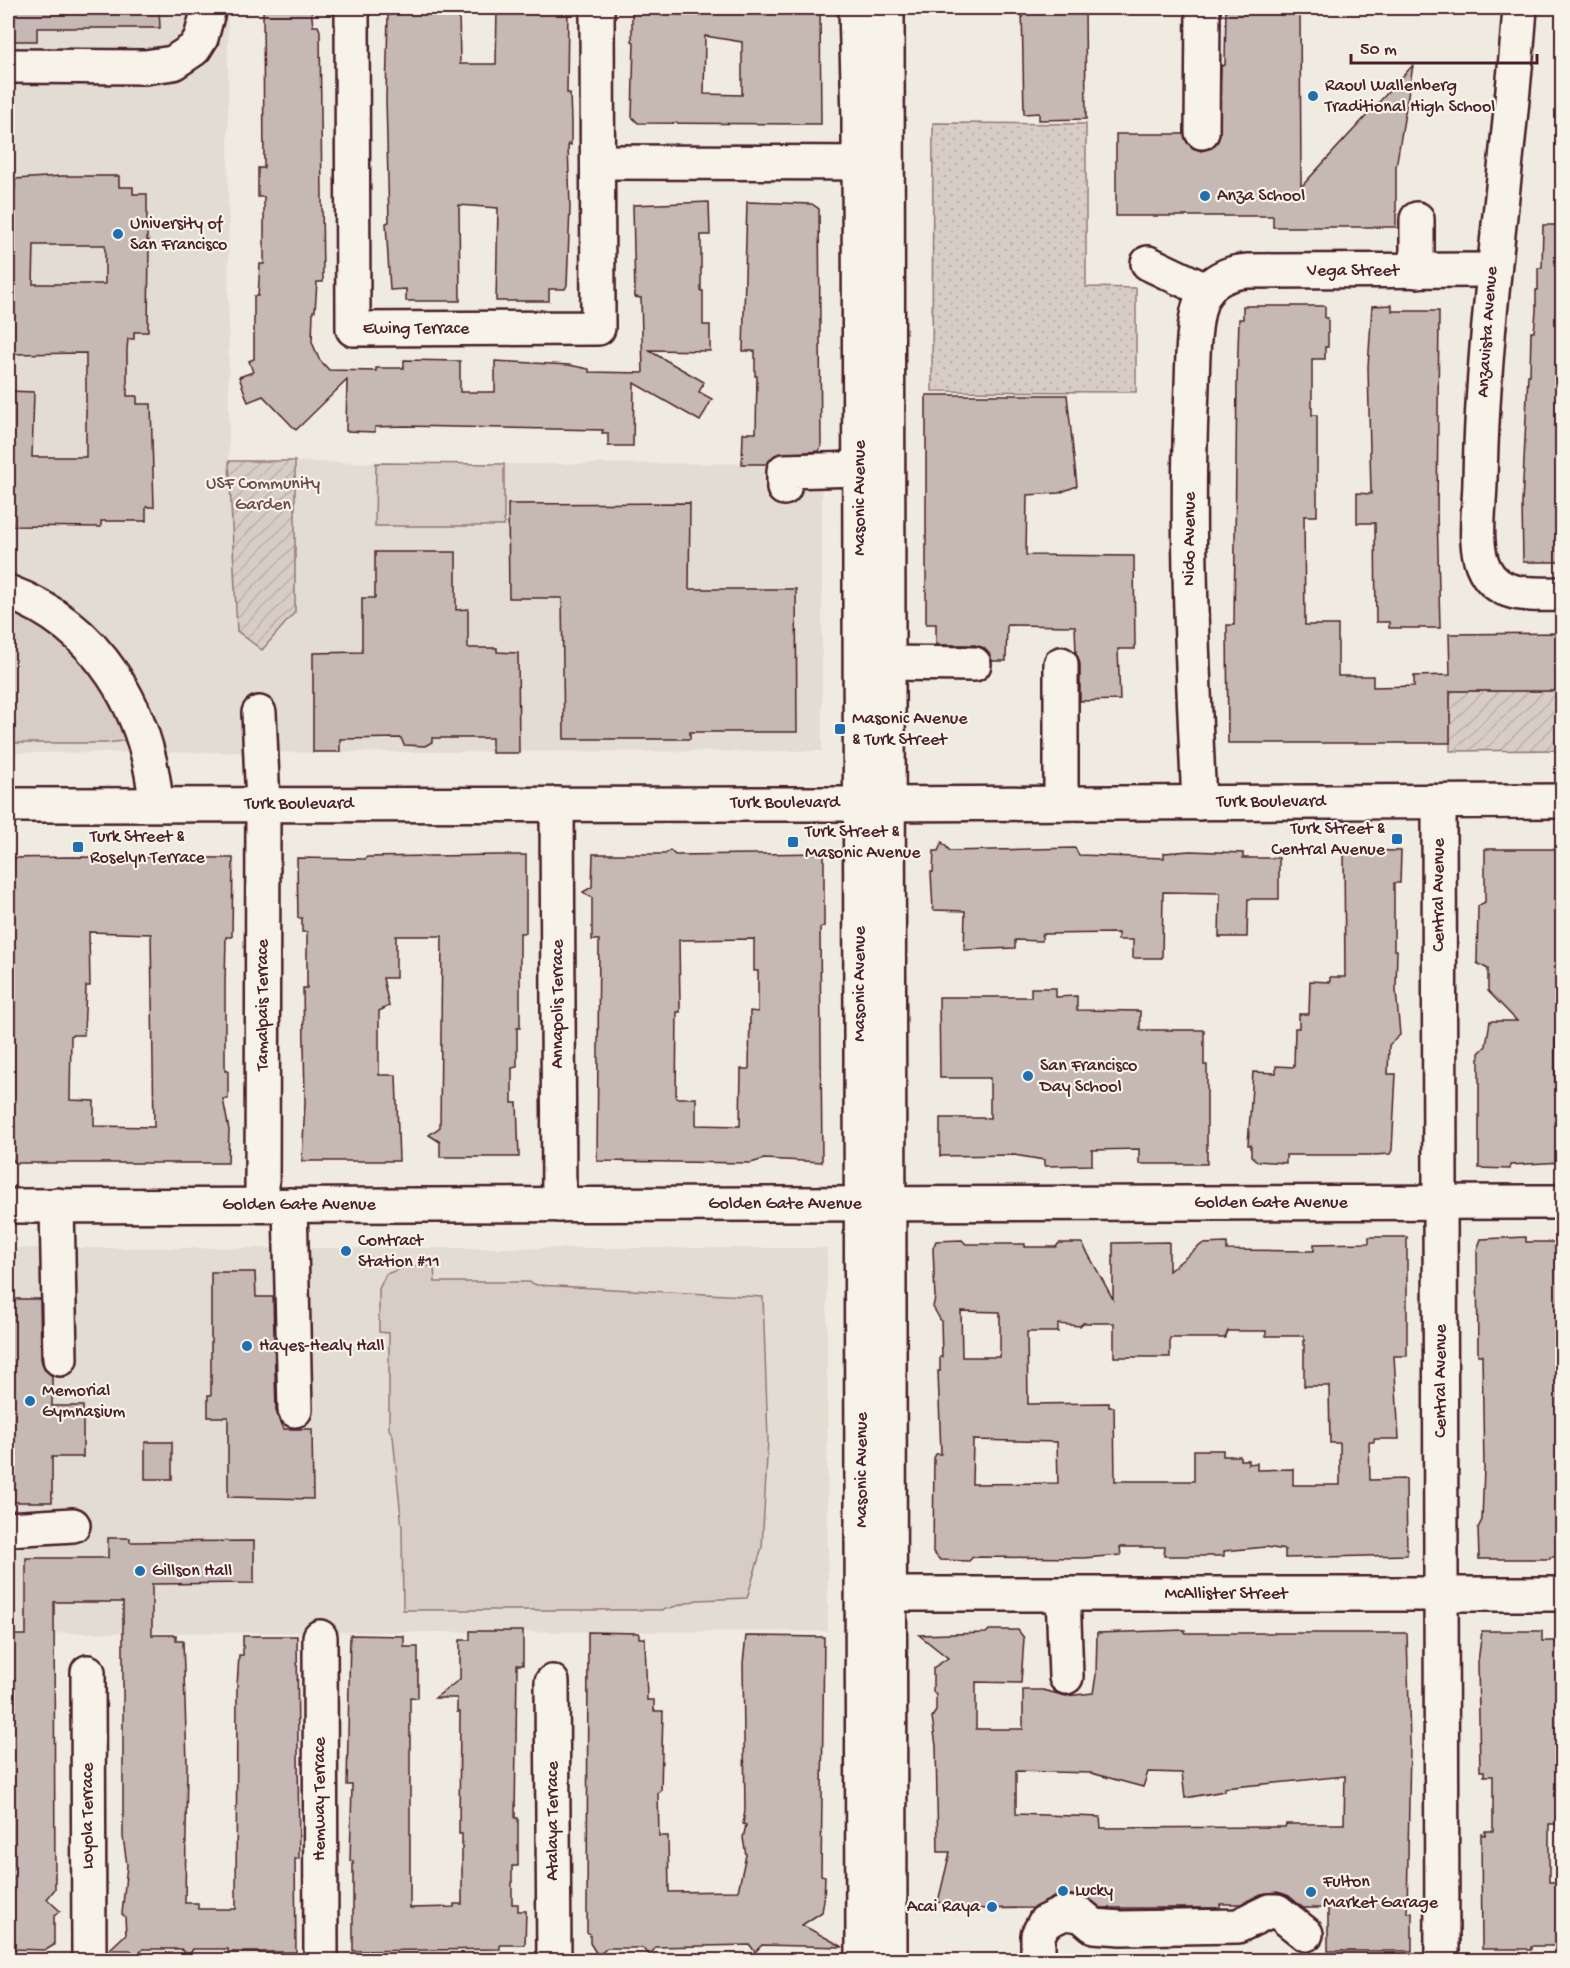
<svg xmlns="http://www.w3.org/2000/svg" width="1570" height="1968" font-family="'Gochi Hand',sans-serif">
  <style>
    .built { fill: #e3dcd2 }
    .grass { fill: #d8cdc6; stroke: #917678; stroke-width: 1.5 }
    .park { fill: url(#park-dots); stroke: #917678; stroke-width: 1.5 }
    .garden { fill: url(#garden-furrows); stroke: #917678; stroke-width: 1.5 }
    .building { fill: #c6b8b3; stroke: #4a1f2b; stroke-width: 1.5; fill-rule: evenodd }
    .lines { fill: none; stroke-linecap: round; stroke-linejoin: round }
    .minor-casing { stroke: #4a1f2b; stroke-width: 38 }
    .major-casing { stroke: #4a1f2b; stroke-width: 38 }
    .minor { stroke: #f7f3e8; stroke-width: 33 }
    .major { stroke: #f7f3e8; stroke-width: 33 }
    .poi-dot { fill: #1f6fb2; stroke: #f7f3e8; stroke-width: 2 }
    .labels { text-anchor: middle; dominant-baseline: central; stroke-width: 4.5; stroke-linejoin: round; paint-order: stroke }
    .poi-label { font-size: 18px; fill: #4a1f2b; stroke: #f7f3e8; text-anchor: start }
    .street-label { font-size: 18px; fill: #4a1f2b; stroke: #f7f3e8 }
    .park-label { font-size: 18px; fill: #6e4a52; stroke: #f7f3e8 }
  </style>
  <defs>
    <pattern id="park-dots" width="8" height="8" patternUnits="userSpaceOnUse" patternTransform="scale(1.5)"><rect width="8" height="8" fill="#d8cdc6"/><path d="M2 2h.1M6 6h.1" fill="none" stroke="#bbb0aa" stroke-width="1.8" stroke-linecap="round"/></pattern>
    <pattern id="garden-furrows" width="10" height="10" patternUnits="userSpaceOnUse" patternTransform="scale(1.5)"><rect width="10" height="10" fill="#d8cdc6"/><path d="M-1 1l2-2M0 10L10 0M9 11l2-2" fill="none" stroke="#bbb0aa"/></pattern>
  </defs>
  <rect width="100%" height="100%" fill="#f0ebe0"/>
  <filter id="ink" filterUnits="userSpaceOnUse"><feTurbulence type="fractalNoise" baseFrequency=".0167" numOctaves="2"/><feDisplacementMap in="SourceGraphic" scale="12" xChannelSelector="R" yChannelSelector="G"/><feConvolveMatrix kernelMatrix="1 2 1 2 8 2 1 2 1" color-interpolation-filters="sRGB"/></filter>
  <g filter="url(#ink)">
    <!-- built -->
    <g class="built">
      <polygon points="8,8 228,8 229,461 504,464 822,463 822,751 8,753"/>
      <polygon points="8,1248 827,1248 828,1631 8,1633"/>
    </g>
    <!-- grass -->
    <g class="grass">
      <polygon points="376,463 504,464 504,526 375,526"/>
      <polygon points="8,605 34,617 97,671 130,740 107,743 8,743"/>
      <polygon points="408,1266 434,1266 435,1282 529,1282 537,1285 763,1297 768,1439 762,1547 747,1598 697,1600 663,1610 403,1610 402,1528 393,1436 389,1429 389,1333 379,1332 379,1289 386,1274"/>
    </g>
    <!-- park -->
    <polygon class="park" points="933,123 1086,124 1086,287 1136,288 1136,392 932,391"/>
    <!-- garden -->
    <g class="garden">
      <polygon points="229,461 295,461 295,612 262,650 237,631"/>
      <polygon points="1450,691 1562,691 1562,750 1450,751"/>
    </g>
    <!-- building -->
    <g class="building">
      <polygon points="8,8 159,8 160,28 37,28 37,41 8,41"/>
      <polygon points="263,8 311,8 313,26 318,26 320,31 323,282 317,282 315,311 313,311 312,342 319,359 329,370 376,371 376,368 404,368 404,360 460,361 460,392 495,392 495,361 569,365 589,369 589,372 643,373 641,298 635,297 633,205 709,202 710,235 701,235 701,291 703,291 703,325 710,325 710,351 648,350 704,382 699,392 712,399 700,421 634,383 633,446 608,446 608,433 602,433 603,430 404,426 375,427 375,432 346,431 347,380 296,430 263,396 248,402 239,377 253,372 249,361 254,359 254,296 258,296 260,264 264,264 264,197 258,197 258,168 264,168"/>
      <polygon points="405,8 459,8 460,64 496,64 497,8 568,8 567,93 570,93 571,122 571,145 568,144 570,208 567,285 565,289 549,289 549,301 496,301 498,208 459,205 460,301 406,301 406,289 390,290 386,223 389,222 386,98 388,15 390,15 390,12"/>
      <path d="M632,8H820L821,124L638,123L632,117L634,42L632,41ZM705,36L742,42V95L704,94Z"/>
      <polygon points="1022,8 1085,8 1086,119 1039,120 1039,113 1024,114"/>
      <polygon points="1226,8 1300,8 1301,187 1413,65 1396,167 1396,227 1273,227 1273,216 1116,216 1116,134 1184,134 1192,148 1201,151 1212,148 1218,141 1221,66 1225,65"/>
      <path d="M62,176H119V187H133V194H147V240H149L148,332H134V339H128L127,349V396H137V404H151L154,507H146V521H101V527L12,526V520H8V391L34,392L32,457H86V353L8,354V190L15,189V179ZM34,245H105V284H33Z"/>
      <polygon points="747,202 812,204 819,209 821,447 819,451 775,455 767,464 742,464 743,433 756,433 757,376 755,376 755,351 743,351"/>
      <polygon points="1543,225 1563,225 1563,562 1523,562 1522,503 1528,375 1530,375 1531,332 1534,332 1536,311 1536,290 1538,290 1538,268 1542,268"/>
      <polygon points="1392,305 1392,311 1439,311 1437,513 1440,628 1389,628 1389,622 1376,622 1375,523 1357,523 1357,493 1371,494 1368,367 1372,306"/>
      <polygon points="1243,306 1325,306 1325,318 1328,318 1328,347 1325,347 1325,359 1312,359 1312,415 1317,415 1317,516 1304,516 1305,625 1338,625 1338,676 1373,676 1373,687 1414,686 1414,676 1450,675 1449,634 1563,633 1563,691 1450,691 1450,743 1228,743 1227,625 1234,625 1237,380 1239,319 1243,319"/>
      <polygon points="926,395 1067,395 1077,486 1059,493 1027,495 1026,555 1134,556 1135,649 1118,649 1120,700 1080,701 1080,664 1076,653 1075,626 1007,625 1006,661 992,661 984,648 975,645 936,645 936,624 926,624"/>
      <polygon points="690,503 689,589 796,589 797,732 690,732 690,739 564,739 562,598 509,598 508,504"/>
      <polygon points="375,552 456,552 456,610 468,609 468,648 497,648 497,652 518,653 519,753 492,753 492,738 432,738 432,742 425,746 404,745 401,738 340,739 340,752 313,752 313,653 362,652 362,598 375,598"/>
      <polygon points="942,842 950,851 1075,848 1079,855 1164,858 1164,853 1190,851 1243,853 1243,858 1279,858 1279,899 1248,899 1247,937 1219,937 1220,893 1163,892 1162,958 1133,958 1133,940 1118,940 1118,933 1042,934 1042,941 1015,940 1015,948 964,950 965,911 933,910 931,872 933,872 934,851 938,851"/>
      <polygon points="1485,849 1563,849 1563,1039 1555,1039 1555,1082 1563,1082 1563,1162 1510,1165 1510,1169 1479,1168 1479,1053 1486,1046 1490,1021 1517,1021 1488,991 1488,969 1477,963 1478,906 1485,902"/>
      <path d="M670,850L675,855L824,853V926L820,928L822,1162L764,1159L751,1163L597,1161L599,940H592V898L583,892L592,887L593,854H665ZM754,939V971H758V1012L750,1011L749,1069H741L740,1126L696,1125V1098H676L677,1012H680V1007L679,940Z"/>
      <polygon points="1344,850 1401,851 1400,883 1394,883 1394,950 1397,950 1396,990 1400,1035 1389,1045 1388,1074 1396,1074 1392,1150 1390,1154 1373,1155 1286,1155 1286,1163 1257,1161 1251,1156 1251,1145 1248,1145 1253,1072 1276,1073 1276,1066 1294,1067 1295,1028 1299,1028 1299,1014 1309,1014 1310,981 1330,982 1330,977 1345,977"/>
      <polygon points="497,855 526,855 526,933 520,933 520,1028 517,1028 517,1067 512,1068 512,1103 517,1103 519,1157 440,1157 440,1142 429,1135 440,1127 442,936 396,936 396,978 383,978 389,1006 379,1011 379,1075 396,1075 399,1161 302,1161 305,1102 303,988 307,988 307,932 302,932 302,918 298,918 297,858 365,859 367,857"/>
      <path d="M69,857L233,858L232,937H226L225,983V1071H228V1099H223L229,1130L228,1163H16L8,1155V1147L10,1145L11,1028H9L11,937H8V858ZM89,932L151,934L154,1127L94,1126V1101L70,1100L71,1035H84L86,986H90Z"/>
      <polygon points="1031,988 1056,988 1056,997 1077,996 1077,1010 1140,1011 1140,1030 1204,1030 1204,1065 1207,1065 1207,1164 1139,1164 1139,1149 1092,1150 1092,1165 1044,1166 1044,1160 1014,1155 940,1156 940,1118 990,1118 990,1078 940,1078 939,997 1031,997"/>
      <path d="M1369,1237H1407V1356H1394L1399,1439H1374V1442H1369L1370,1480L1406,1479L1407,1555L1285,1558V1550L1266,1547L1224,1551V1556H1164L1165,1547H1120L1121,1555L1083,1558L973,1557L969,1561L940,1560L933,1552L934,1458L936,1454H941L938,1371H940V1357H942L941,1321L933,1307L935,1298L933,1248L936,1241L962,1240L966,1244H1025V1247H1056L1059,1243H1082L1113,1299V1243L1169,1242V1271L1202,1244L1227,1243V1250L1314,1251V1244L1369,1243ZM961,1311L1000,1312V1357H962ZM1083,1323H1114V1357H1170V1338H1225L1228,1331H1266V1336H1304V1386H1329L1330,1443H1340V1485H1293V1469L1257,1470V1463L1248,1464V1460H1240V1456H1223V1450H1194V1481H1115L1114,1407H1109V1403L1028,1404L1027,1332H1058V1324L1080,1326ZM973,1440L1057,1442L1058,1483L972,1484Z"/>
      <polygon points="1526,1237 1526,1242 1555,1242 1555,1248 1563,1248 1563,1557 1550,1557 1550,1559 1479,1559 1478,1528 1482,1520 1484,1468 1482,1355 1478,1355 1477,1250 1481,1239"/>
      <polygon points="211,1272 255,1272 256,1297 273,1297 276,1411 284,1429 312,1429 313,1499 228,1497 228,1417 208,1417 208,1395 211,1395"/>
      <polygon points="8,1299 40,1299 41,1359 44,1369 52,1376 52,1406 83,1406 83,1457 52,1457 52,1502 8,1502"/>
      <rect x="145" y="1442" width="27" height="37"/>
      <polygon points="108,1538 130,1538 130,1542 254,1541 254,1583 152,1584 152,1635 176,1635 176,1641 183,1641 187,1763 185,1903 198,1903 198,1909 236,1909 237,1687 239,1655 243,1655 243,1636 297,1636 299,1859 295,1859 296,1952 228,1952 228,1949 193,1949 188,1957 181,1949 143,1949 137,1956 130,1950 109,1950 126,1934 125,1917 122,1914 127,1865 123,1837 123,1602 54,1602 55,1889 47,1899 60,1911 54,1916 54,1945 46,1950 8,1949 8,1635 26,1635 26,1558 108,1558"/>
      <path d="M989,1630H1018L1024,1638L1021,1683L976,1682V1729H1023V1690H1043L1066,1696L1093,1693L1096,1675L1097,1633L1185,1630V1633H1407L1410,1744L1407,1913H1412V1951H1328V1908H1303L1289,1896L1277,1892L1261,1894L1241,1904H1220V1908H1101L1084,1897L1066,1894L1056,1896L1034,1908L962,1909L961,1912L943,1907L944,1904L938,1902L950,1852H938L936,1746L932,1717L936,1711V1695L933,1692V1668L948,1658L919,1635L986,1633ZM1016,1771L1091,1773L1143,1787L1148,1772L1182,1773L1185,1798L1224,1791V1788L1345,1776L1344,1824H1286L1285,1827L1101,1828L1100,1817L1016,1814Z"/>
      <polygon points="470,1631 523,1631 523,1665 517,1665 515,1818 518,1818 518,1866 512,1866 512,1904 518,1904 518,1911 526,1911 525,1945 500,1945 500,1949 353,1951 353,1861 350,1861 352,1785 347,1785 350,1635 404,1636 404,1647 418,1647 418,1698 410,1697 410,1908 454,1907 454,1904 462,1904 462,1834 459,1834 460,1712 457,1712 457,1698 435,1698 460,1679 460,1640 470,1640"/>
      <polygon points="1482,1631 1542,1631 1542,1641 1563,1641 1563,1824 1549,1824 1549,1882 1563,1882 1561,1946 1531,1946 1531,1949 1482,1949 1481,1834 1485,1835 1485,1831 1493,1831 1493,1776 1484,1776 1484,1771 1480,1771 1478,1662"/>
      <polygon points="588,1632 639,1633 639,1638 645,1638 647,1700 654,1700 654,1711 663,1711 661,1791 658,1793 659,1836 668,1836 669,1892 738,1891 746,1855 743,1838 746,1825 743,1824 745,1810 743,1663 746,1636 824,1637 821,1875 825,1876 824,1900 822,1912 802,1925 843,1947 762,1945 755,1952 750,1945 656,1947 650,1955 642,1948 607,1948 598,1956 590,1943 590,1934 587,1932"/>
    </g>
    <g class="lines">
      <defs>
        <g id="minor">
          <polyline points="352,8 353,329 598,328 597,8"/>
          <path d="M1520,8C1509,165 1483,321 1480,480C1480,507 1472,546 1485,570C1500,599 1535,594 1562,594"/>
          <polyline points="8,66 145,67 173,63 194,49 201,38 209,8"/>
          <polyline points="1202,132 1203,8"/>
          <polyline points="598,162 886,163"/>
          <polyline points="1148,263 1207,291"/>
          <polyline points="1417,271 1417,219"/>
          <polyline points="784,488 784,471 860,469"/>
          <path d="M8,592C99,626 148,710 156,804"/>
          <polyline points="886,663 974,664"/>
          <polyline points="259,713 263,804 262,1205"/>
          <polyline points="1439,802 1442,1960"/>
          <polyline points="1061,803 1061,664"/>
          <path d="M1199,803C1193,672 1186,541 1191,410C1193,382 1191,326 1201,301C1208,281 1229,272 1248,271L1492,270"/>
          <polyline points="557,804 559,1205"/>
          <polyline points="8,805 860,804"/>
          <polyline points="57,1205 60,1359"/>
          <polyline points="290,1205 295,1410"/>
          <polyline points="8,1206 1562,1202"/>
          <polyline points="8,1529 73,1525"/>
          <polyline points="889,1594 1562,1594"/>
          <polyline points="1063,1594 1066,1677"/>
          <polyline points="320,1637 321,1960"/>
          <polyline points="88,1672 89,1960"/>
          <polyline points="552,1682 554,1960"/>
          <polyline points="1038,1960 1038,1935 1045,1922 1064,1913 1081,1915 1094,1926 1121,1928 1238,1926 1269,1911 1277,1911 1306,1934"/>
        </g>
        <g id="major">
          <polyline points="856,8 859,118 863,1960"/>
          <polyline points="887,8 890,1960"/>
          <polyline points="865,804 1562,801"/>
        </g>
      </defs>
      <!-- minor casing -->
      <use href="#minor" class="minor-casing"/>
      <!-- major casing -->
      <use href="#major" class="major-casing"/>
      <!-- minor -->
      <use href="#minor" class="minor"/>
      <!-- major -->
      <use href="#major" class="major"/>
    </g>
  </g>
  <!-- markers -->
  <g class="poi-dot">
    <circle cx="1313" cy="96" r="6"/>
    <circle cx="1205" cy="196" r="6"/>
    <circle cx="118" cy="234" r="6"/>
    <rect x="834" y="723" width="12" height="12" rx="3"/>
    <rect x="1391" y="833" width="12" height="12" rx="3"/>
    <rect x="787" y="836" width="12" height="12" rx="3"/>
    <rect x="72" y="841" width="12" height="12" rx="3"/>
    <circle cx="1028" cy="1076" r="6"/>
    <circle cx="346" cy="1251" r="6"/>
    <circle cx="247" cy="1346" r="6"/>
    <circle cx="30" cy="1401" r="6"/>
    <circle cx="140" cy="1571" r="6"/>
    <circle cx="1063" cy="1891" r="6"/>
    <circle cx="1311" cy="1892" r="6"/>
    <circle cx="992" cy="1907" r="6"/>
  </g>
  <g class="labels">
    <!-- poi labels -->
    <g class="poi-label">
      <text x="1325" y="86">Raoul Wallenberg<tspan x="1325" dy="21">Traditional High School</tspan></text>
      <text x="1217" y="196">Anza School</text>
      <text x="130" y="224">University of<tspan x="130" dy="21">San Francisco</tspan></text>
      <text x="852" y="719">Masonic Avenue<tspan x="852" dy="21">&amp; Turk Street</tspan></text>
      <text x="1385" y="829" text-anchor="end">Turk Street &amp;<tspan x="1385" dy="21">Central Avenue</tspan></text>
      <text x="805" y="832">Turk Street &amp;<tspan x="805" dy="21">Masonic Avenue</tspan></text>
      <text x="90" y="837">Turk Street &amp;<tspan x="90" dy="21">Roselyn Terrace</tspan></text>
      <text x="1040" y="1066">San Francisco<tspan x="1040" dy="21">Day School</tspan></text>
      <text x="358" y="1241">Contract<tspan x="358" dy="21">Station #11</tspan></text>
      <text x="259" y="1346">Hayes-Healy Hall</text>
      <text x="42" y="1391">Memorial<tspan x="42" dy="21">Gymnasium</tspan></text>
      <text x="152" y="1571">Gillson Hall</text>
      <text x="1323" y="1882">Fulton<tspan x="1323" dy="21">Market Garage</tspan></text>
      <text x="1075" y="1891">Lucky</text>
      <text x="980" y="1907" text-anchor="end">Acai Raya</text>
    </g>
    <!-- street labels -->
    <g class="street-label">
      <text x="1353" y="271">Vega Street</text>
      <text x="416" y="329">Ewing Terrace</text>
      <text transform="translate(1488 332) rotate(-86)">Anzavista Avenue</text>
      <text transform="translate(860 498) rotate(-90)">Masonic Avenue</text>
      <text transform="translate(1190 539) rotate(-90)">Nido Avenue</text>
      <text x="1271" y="802">Turk Boulevard</text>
      <text x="785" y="803">Turk Boulevard</text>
      <text x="299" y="804">Turk Boulevard</text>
      <text transform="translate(1439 895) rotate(-90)">Central Avenue</text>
      <text transform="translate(860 984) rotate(-90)">Masonic Avenue</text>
      <text transform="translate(558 1004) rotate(-90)">Annapolis Terrace</text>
      <text transform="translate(263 1005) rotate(-90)">Tamalpais Terrace</text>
      <text x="1271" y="1203">Golden Gate Avenue</text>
      <text x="785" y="1204">Golden Gate Avenue</text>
      <text x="299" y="1205">Golden Gate Avenue</text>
      <text transform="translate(1441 1381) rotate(-90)">Central Avenue</text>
      <text transform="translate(862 1470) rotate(-90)">Masonic Avenue</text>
      <text x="1226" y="1594">McAllister Street</text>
      <text transform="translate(320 1799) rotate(-90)">Hemway Terrace</text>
      <text transform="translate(88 1816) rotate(-90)">Loyola Terrace</text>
      <text transform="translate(553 1821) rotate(-90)">Atalaya Terrace</text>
    </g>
    <!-- park labels -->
    <g class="park-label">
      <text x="263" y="484">USF Community<tspan x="263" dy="21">Garden</tspan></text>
    </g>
  </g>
  <!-- margin -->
  <rect width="1570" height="1968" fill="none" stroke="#f7f3e8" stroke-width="30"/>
  <rect x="15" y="15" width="1540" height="1938" fill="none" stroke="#4a1f2b" stroke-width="2" filter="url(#ink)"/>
  <!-- scale -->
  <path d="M1351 54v9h186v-9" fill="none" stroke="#4a1f2b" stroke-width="3"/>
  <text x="1360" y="54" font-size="18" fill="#4a1f2b" stroke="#f7f3e8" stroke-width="4.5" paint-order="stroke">50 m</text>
</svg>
